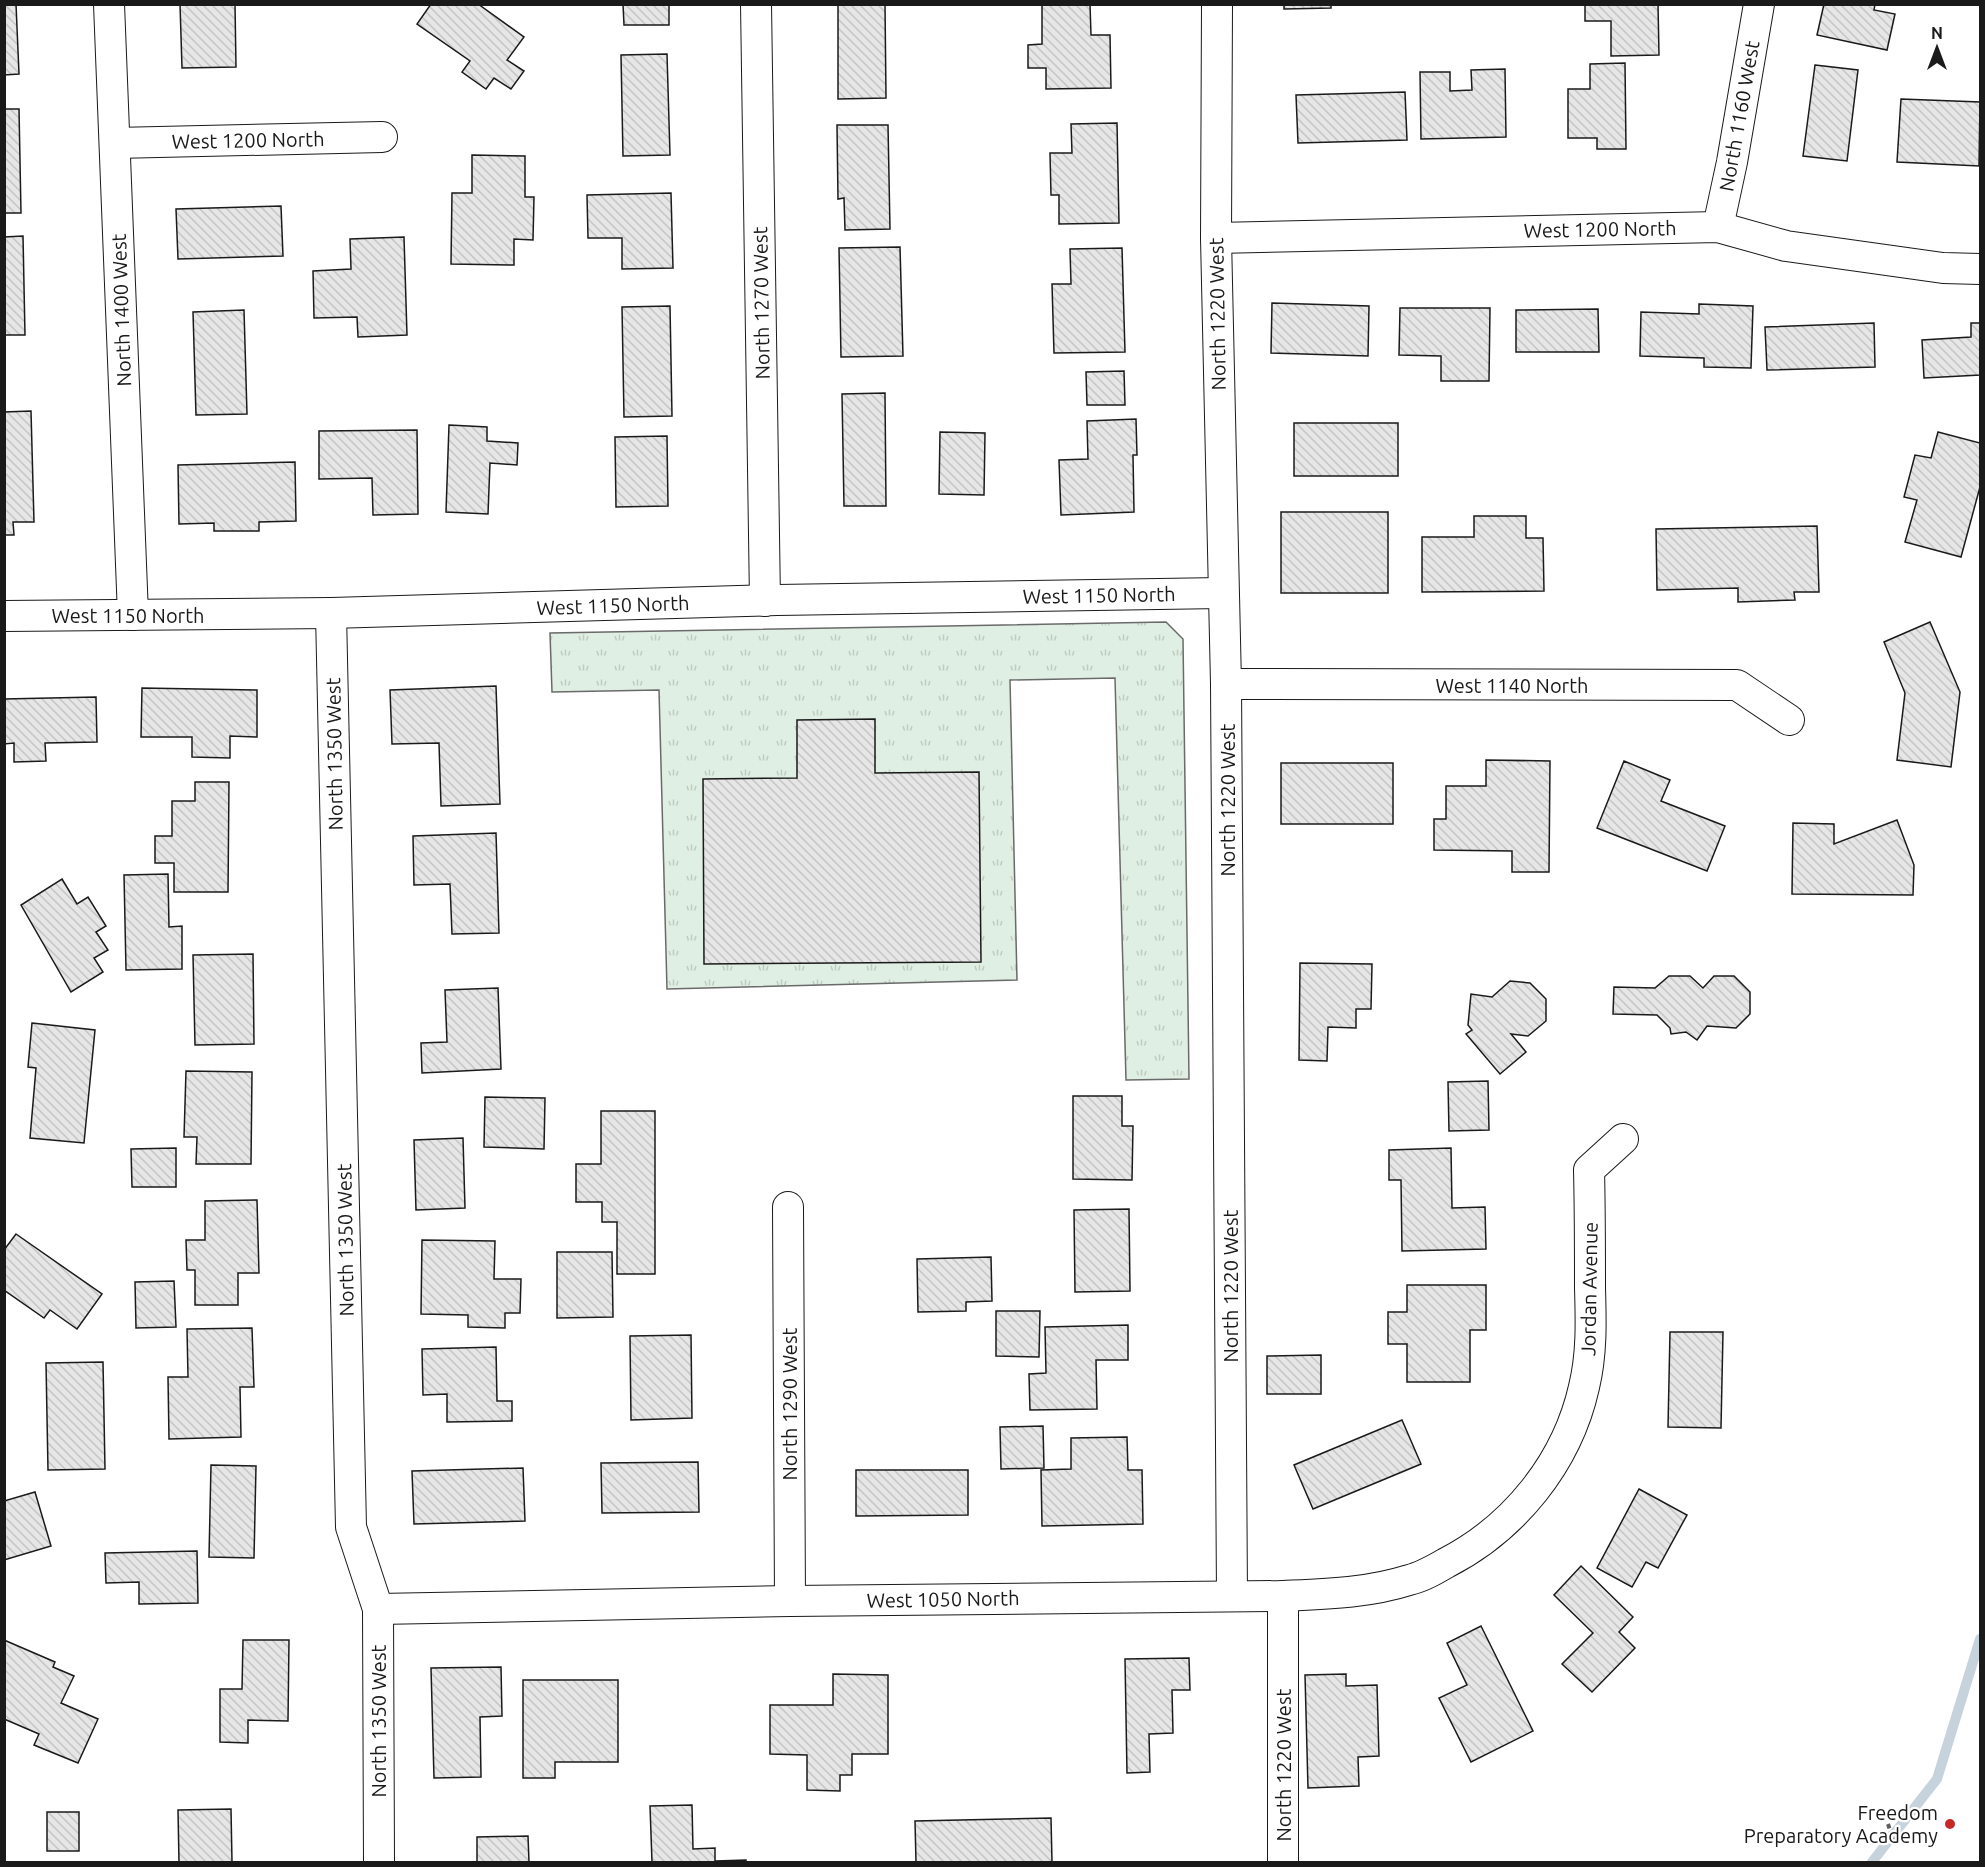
<svg xmlns="http://www.w3.org/2000/svg" width="1985" height="1867" font-family="Ubuntu,sans-serif">
  <style>
    .grass { fill: url(#grass-tufts); stroke: #6a6a6a; stroke-width: 1.5 }
    .lines { fill: none; stroke-linecap: round; stroke-linejoin: round }
    .stream { stroke: #c6d2dc; stroke-width: 10 }
    .building { fill: url(#building-back-hatch); stroke: #1a1a1a; stroke-width: 1.5 }
    .minor-casing { stroke: #1a1a1a; stroke-width: 32 }
    .path { stroke: #5f5f5f; stroke-width: 4; stroke-dasharray: 4.5 3; stroke-linecap: butt }
    .minor { stroke: #fff; stroke-width: 30 }
    .poi-dot { fill: #c62828; stroke: #fff; stroke-width: 2 }
    .labels { text-anchor: middle; dominant-baseline: central; stroke-width: 4.5; stroke-linejoin: round; paint-order: stroke }
    .street-label { font-size: 20px; fill: #1a1a1a; stroke: #fff }
    .poi-label { font-size: 20px; fill: #1a1a1a; stroke: #fff; text-anchor: end }
  </style>
  <defs>
    <pattern id="grass-tufts" width="24" height="20" patternUnits="userSpaceOnUse" patternTransform="scale(1.5)"><rect width="24" height="20" fill="#e0efe3"/><path d="M3 7l-1-3M5 7V3M7 7l1-3M15 17l-1-3M17 17v-4M19 17l1-3" fill="none" stroke="#c0ccc2"/></pattern>
    <pattern id="building-back-hatch" width="6" height="6" patternUnits="userSpaceOnUse" patternTransform="scale(1.5)"><rect width="6" height="6" fill="#e6e6e6"/><path d="M-1 5l2 2M0 0l6 6M5-1l2 2" fill="none" stroke="#c5c5c5"/></pattern>
  </defs>
  <rect width="100%" height="100%" fill="#fff"/>
  <!-- grass -->
  <polygon class="grass" points="1166,622 1183,639 1189,1079 1126,1080 1115,678 1010,680 1017,980 667,989 659,690 552,692 550,633"/>
  <g class="lines">
    <!-- stream -->
    <polyline class="stream" points="1872,1862 1937,1779 1980,1639"/>
  </g>
  <!-- building -->
  <g class="building">
    <polygon points="4,4 16,4 19,74 4,75"/>
    <polygon points="180,4 235,4 236,67 182,68"/>
    <polygon points="431,4 478,4 524,37 507,60 524,71 511,89 494,78 486,89 462,72 470,61 417,24"/>
    <polygon points="623,4 669,4 669,25 624,25"/>
    <polygon points="838,4 885,4 886,98 838,99"/>
    <polygon points="1042,4 1090,4 1091,35 1110,35 1111,88 1046,89 1046,68 1028,68 1028,45 1042,44"/>
    <polygon points="1284,4 1331,4 1331,8 1284,9"/>
    <polygon points="1585,4 1658,4 1659,55 1611,56 1611,21 1585,21"/>
    <polygon points="1824,4 1875,4 1874,10 1895,14 1887,50 1817,35"/>
    <polygon points="667,54 670,155 623,156 621,55"/>
    <polygon points="1625,63 1626,149 1597,149 1597,138 1568,138 1568,89 1590,89 1590,64"/>
    <polygon points="1815,65 1858,70 1847,161 1803,156"/>
    <polygon points="1505,69 1506,137 1421,139 1420,72 1450,72 1450,91 1472,90 1471,70"/>
    <polygon points="1405,92 1407,140 1298,143 1296,95"/>
    <polygon points="1901,99 1980,102 1979,166 1897,162"/>
    <polygon points="4,109 19,109 21,213 4,213"/>
    <polygon points="1117,123 1119,223 1059,224 1059,195 1051,195 1050,153 1072,153 1071,124"/>
    <polygon points="837,125 888,125 890,229 845,230 844,198 838,199"/>
    <polygon points="472,155 525,156 525,197 534,197 533,240 514,239 514,265 451,264 452,193 472,193"/>
    <polygon points="671,193 673,268 622,269 622,238 588,238 587,195"/>
    <polygon points="281,206 283,256 178,259 176,209"/>
    <polygon points="23,236 25,335 4,335 4,237"/>
    <polygon points="404,237 407,335 358,337 357,317 314,318 313,271 351,269 350,239"/>
    <polygon points="900,247 903,356 841,357 839,248"/>
    <polygon points="1122,248 1125,352 1054,353 1052,284 1071,284 1070,249"/>
    <polygon points="1272,303 1369,306 1368,356 1271,353"/>
    <polygon points="1699,304 1753,306 1751,368 1704,367 1704,358 1640,356 1641,312 1699,314"/>
    <polygon points="670,306 672,416 624,417 622,307"/>
    <polygon points="1400,308 1490,308 1489,381 1441,381 1441,356 1399,355"/>
    <polygon points="1598,309 1599,352 1516,352 1516,310"/>
    <polygon points="244,310 247,414 196,415 193,312"/>
    <polygon points="1874,323 1875,367 1767,370 1765,327"/>
    <polygon points="1971,323 1980,323 1980,375 1924,378 1922,340 1971,337"/>
    <polygon points="1124,371 1125,405 1087,405 1086,372"/>
    <polygon points="885,393 886,506 844,506 842,394"/>
    <polygon points="31,411 34,522 13,522 14,535 4,535 4,412"/>
    <polygon points="1136,419 1137,455 1133,455 1134,512 1061,515 1059,460 1088,459 1087,421"/>
    <rect x="1294" y="423" width="104" height="53"/>
    <polygon points="449,425 487,427 487,441 518,443 517,465 490,463 488,514 446,512"/>
    <polygon points="417,430 418,514 373,515 372,478 319,479 319,431"/>
    <polygon points="940,432 985,433 984,495 939,494"/>
    <polygon points="1938,432 1980,443 1980,487 1961,557 1905,542 1917,500 1904,497 1915,455 1931,458"/>
    <polygon points="667,436 668,506 616,507 615,437"/>
    <polygon points="295,462 296,521 259,522 259,531 214,531 214,523 179,524 178,465"/>
    <rect x="1281" y="512" width="107" height="81"/>
    <polygon points="1474,516 1526,516 1526,538 1543,538 1544,591 1422,592 1422,537 1474,537"/>
    <polygon points="1817,526 1819,592 1794,592 1795,600 1738,602 1738,588 1657,590 1656,529"/>
    <polygon points="1930,622 1960,692 1951,767 1897,760 1905,693 1884,642"/>
    <polygon points="496,686 500,804 441,806 439,743 392,744 390,690"/>
    <polygon points="142,688 257,690 257,737 230,736 230,758 192,757 192,737 141,737"/>
    <polygon points="96,697 97,742 45,743 46,761 14,762 14,743 4,744 4,699"/>
    <polygon points="875,719 875,773 979,772 981,962 704,964 703,779 797,778 797,720"/>
    <polygon points="1486,760 1550,761 1549,872 1512,872 1512,851 1434,850 1434,819 1446,819 1446,786 1486,786"/>
    <polygon points="1624,761 1670,780 1661,801 1725,826 1707,871 1597,828"/>
    <rect x="1281" y="763" width="112" height="61"/>
    <polygon points="195,782 229,782 228,892 174,892 174,863 155,863 155,836 172,836 172,801 195,801"/>
    <polygon points="1897,820 1914,865 1913,895 1792,894 1793,823 1834,824 1834,844"/>
    <polygon points="496,833 499,933 452,934 450,884 414,885 413,836"/>
    <polygon points="168,874 169,927 182,926 182,969 126,970 124,875"/>
    <polygon points="62,879 77,904 88,897 106,926 96,932 108,950 94,958 103,972 71,992 21,905"/>
    <polygon points="253,954 254,1044 195,1045 193,955"/>
    <polygon points="1300,963 1372,964 1371,1009 1356,1009 1356,1028 1328,1027 1327,1061 1299,1060"/>
    <polygon points="1669,976 1690,976 1703,988 1714,976 1734,976 1750,992 1750,1014 1736,1028 1707,1026 1697,1040 1686,1032 1671,1034 1670,1028 1657,1015 1613,1014 1614,987 1655,988"/>
    <polygon points="1510,981 1530,983 1546,999 1546,1021 1528,1036 1511,1034 1526,1052 1500,1074 1466,1034 1472,1030 1468,1025 1471,994 1492,997"/>
    <polygon points="498,988 501,1069 422,1073 421,1043 447,1042 445,990"/>
    <polygon points="32,1023 95,1030 84,1143 30,1138 36,1068 28,1067"/>
    <polygon points="186,1071 252,1072 251,1164 196,1164 197,1137 184,1137"/>
    <polygon points="1488,1081 1489,1130 1449,1131 1448,1082"/>
    <polygon points="1073,1096 1122,1096 1122,1126 1133,1126 1132,1180 1073,1179"/>
    <polygon points="485,1097 545,1098 544,1149 484,1147"/>
    <polygon points="601,1111 655,1111 655,1274 617,1274 617,1222 602,1222 602,1202 576,1202 576,1164 601,1164"/>
    <polygon points="463,1138 465,1208 416,1210 414,1140"/>
    <polygon points="176,1148 176,1187 132,1187 131,1149"/>
    <polygon points="1451,1148 1452,1208 1485,1207 1486,1249 1402,1251 1401,1180 1389,1180 1389,1150"/>
    <polygon points="257,1200 259,1273 238,1273 238,1305 195,1305 195,1270 187,1270 186,1240 205,1240 205,1201"/>
    <polygon points="1129,1209 1130,1291 1075,1292 1074,1210"/>
    <polygon points="16,1234 102,1294 77,1329 50,1310 44,1318 4,1290 4,1250"/>
    <polygon points="422,1240 495,1241 494,1279 521,1279 520,1313 505,1313 505,1328 468,1327 468,1315 421,1314"/>
    <polygon points="557,1252 612,1252 613,1317 557,1318"/>
    <polygon points="991,1257 992,1301 966,1302 966,1311 918,1312 917,1259"/>
    <polygon points="174,1281 176,1327 136,1328 135,1282"/>
    <polygon points="1407,1285 1486,1285 1486,1330 1470,1330 1470,1382 1407,1382 1407,1344 1388,1344 1388,1312 1407,1312"/>
    <polygon points="996,1311 1040,1311 1039,1357 996,1356"/>
    <polygon points="1128,1325 1128,1360 1096,1360 1097,1409 1030,1410 1029,1374 1046,1373 1045,1327"/>
    <polygon points="252,1328 254,1387 240,1387 241,1437 169,1439 168,1377 188,1377 187,1329"/>
    <polygon points="1670,1332 1723,1332 1721,1428 1668,1427"/>
    <polygon points="691,1335 692,1418 631,1420 630,1336"/>
    <polygon points="496,1347 497,1401 512,1401 512,1421 447,1422 447,1394 423,1395 422,1349"/>
    <polygon points="1321,1355 1321,1394 1267,1394 1267,1356"/>
    <polygon points="103,1362 105,1469 48,1470 46,1363"/>
    <polygon points="1402,1420 1421,1464 1313,1509 1294,1465"/>
    <polygon points="1043,1426 1044,1468 1001,1469 1000,1427"/>
    <polygon points="1127,1437 1128,1470 1142,1470 1143,1524 1042,1526 1041,1470 1071,1469 1071,1438"/>
    <polygon points="698,1462 699,1512 602,1513 601,1463"/>
    <polygon points="211,1465 256,1466 254,1558 209,1557"/>
    <polygon points="523,1468 525,1521 414,1524 412,1471"/>
    <polygon points="856,1470 968,1470 968,1515 856,1516"/>
    <polygon points="1639,1489 1687,1515 1658,1568 1646,1562 1632,1587 1597,1568"/>
    <polygon points="35,1492 51,1546 4,1560 4,1501"/>
    <polygon points="197,1551 198,1603 139,1604 139,1582 106,1583 105,1553"/>
    <polygon points="1581,1566 1633,1617 1619,1632 1635,1648 1592,1692 1562,1664 1593,1633 1554,1595"/>
    <polygon points="1481,1626 1533,1731 1471,1762 1439,1698 1467,1685 1447,1643"/>
    <polygon points="4,1640 55,1662 53,1667 74,1676 61,1703 98,1719 78,1763 34,1745 39,1734 4,1719"/>
    <polygon points="243,1640 289,1640 288,1721 248,1720 248,1743 220,1742 220,1689 242,1689"/>
    <polygon points="1189,1658 1190,1690 1172,1690 1173,1733 1149,1734 1150,1772 1127,1773 1125,1659"/>
    <polygon points="501,1667 502,1716 480,1717 481,1777 434,1778 431,1668"/>
    <polygon points="833,1674 888,1675 888,1754 852,1754 852,1775 840,1775 840,1791 807,1790 807,1755 770,1754 770,1705 833,1705"/>
    <polygon points="1346,1674 1346,1686 1377,1685 1379,1756 1358,1757 1359,1786 1308,1788 1305,1675"/>
    <polygon points="523,1680 618,1680 618,1762 555,1762 555,1778 523,1778"/>
    <polygon points="692,1805 693,1849 715,1848 715,1861 746,1860 746,1862 652,1862 650,1806"/>
    <polygon points="231,1809 232,1862 179,1862 178,1810"/>
    <rect x="47" y="1812" width="32" height="39"/>
    <polygon points="1051,1818 1052,1862 916,1862 915,1821"/>
    <polygon points="528,1836 529,1862 477,1862 477,1837"/>
  </g>
  <g class="lines">
    <defs>
      <g id="minor">
        <polyline points="109,4 133,615"/>
        <polyline points="756,4 765,601"/>
        <polyline points="1217,4 1216,238 1226,684 1232,1596"/>
        <polyline points="115,143 382,137"/>
        <polyline points="1718,227 1732,162 1759,4"/>
        <polyline points="1216,238 1718,227 1786,246 1943,268 1980,269"/>
        <polyline points="331,613 351,1527 378,1609 379,1862"/>
        <polyline points="4,616 331,613 777,600 1222,593"/>
        <polyline points="1226,684 1737,685 1789,720"/>
        <polyline points="788,1207 790,1601"/>
        <path d="M378,1609L790,1601L1283,1596C1326,1594 1368,1593 1409,1580C1422,1577 1434,1570 1446,1563C1514,1528 1567,1463 1584,1387C1592,1354 1591,1321 1590,1288C1590,1248 1590,1209 1589,1170L1623,1139"/>
        <polyline points="1283,1862 1283,1596"/>
      </g>
    </defs>
    <!-- minor casing -->
    <use href="#minor" class="minor-casing"/>
    <!-- path -->
    <polyline class="path" points="1888,1824 1895,1845"/>
    <!-- minor -->
    <use href="#minor" class="minor"/>
  </g>
  <!-- markers -->
  <circle class="poi-dot" cx="1950" cy="1824" r="6"/>
  <g class="labels">
    <!-- street labels -->
    <g class="street-label">
      <text transform="translate(1739 116) rotate(-80)">North 1160 West</text>
      <text transform="translate(248 140) rotate(-1)">West 1200 North</text>
      <text transform="translate(1600 229) rotate(-1)">West 1200 North</text>
      <text transform="translate(761 303) rotate(-91)">North 1270 West</text>
      <text transform="translate(121 310) rotate(-92)">North 1400 West</text>
      <text transform="translate(1217 314) rotate(-91)">North 1220 West</text>
      <text transform="translate(1099 595) rotate(-1)">West 1150 North</text>
      <text transform="translate(613 605) rotate(-2)">West 1150 North</text>
      <text x="128" y="615">West 1150 North</text>
      <text x="1512" y="685">West 1140 North</text>
      <text transform="translate(334 754) rotate(-91)">North 1350 West</text>
      <text transform="translate(1227 800) rotate(-90)">North 1220 West</text>
      <text transform="translate(345 1240) rotate(-91)">North 1350 West</text>
      <text transform="translate(1230 1286) rotate(-90)">North 1220 West</text>
      <text transform="translate(1589 1289) rotate(-89)">Jordan Avenue</text>
      <text transform="translate(789 1404) rotate(-90)">North 1290 West</text>
      <text transform="translate(943 1599) rotate(-1)">West 1050 North</text>
      <text transform="translate(378 1721) rotate(-90)">North 1350 West</text>
      <text transform="translate(1283 1765) rotate(-90)">North 1220 West</text>
    </g>
    <!-- poi labels -->
    <g class="poi-label">
      <text x="1938" y="1812">Freedom<tspan x="1938" dy="23">Preparatory Academy</tspan></text>
    </g>
  </g>
  <!-- border -->
  <rect width="1985" height="1867" fill="none" stroke="#1a1a1a" stroke-width="12"/>
  <!-- north arrow -->
  <g transform="translate(1937 48)" stroke="#ffffff" stroke-width="4.5" paint-order="stroke">
  <path d="M0-4.5L10 22L0 15L-10 22Z" fill="#1a1a1a"/>
  <text y="-9" font-size="16" font-weight="bold" text-anchor="middle" fill="#1a1a1a">N</text>
  </g>
</svg>
